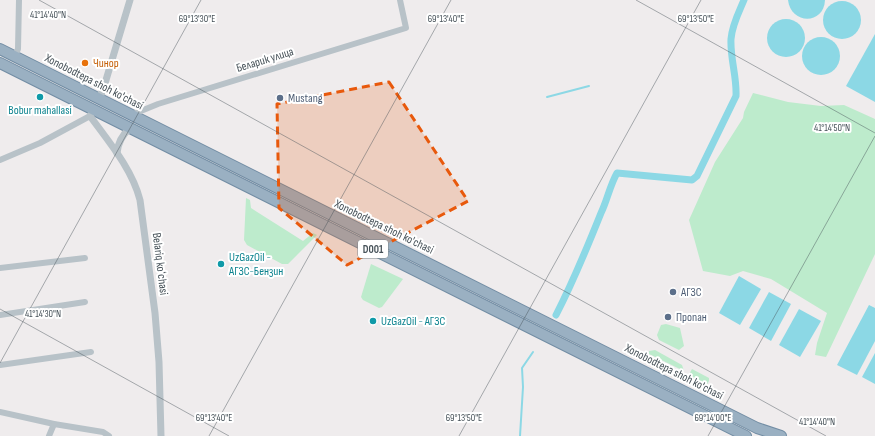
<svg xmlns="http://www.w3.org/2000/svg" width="875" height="436" font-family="'Sofia Sans Condensed',sans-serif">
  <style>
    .green { fill: #bdebcc }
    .water { fill: #8cd8e5 }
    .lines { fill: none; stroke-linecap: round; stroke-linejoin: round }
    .stream { stroke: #8cd8e5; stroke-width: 2 }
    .canal { stroke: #8cd8e5; stroke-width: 7 }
    .trunk-casing { stroke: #728da4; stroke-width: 12 }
    .minor { stroke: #b8c2c8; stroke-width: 6 }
    .tertiary { stroke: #b8c2c8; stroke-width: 7 }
    .trunk { stroke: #9ab0c2; stroke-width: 10 }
    .marked { fill: #e8590c; fill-opacity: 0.2; stroke: #e8590c; stroke-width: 3; stroke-dasharray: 8 5; stroke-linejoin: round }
    .ticks { fill: none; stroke: #465158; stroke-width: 1; stroke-opacity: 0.45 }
    .food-dot { fill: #e8710a; stroke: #fff; stroke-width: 1.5 }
    .culture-dot { fill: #0f9aa8; stroke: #fff; stroke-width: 1.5 }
    .service-dot { fill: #5c6f8a; stroke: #fff; stroke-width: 1.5 }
    .labels { text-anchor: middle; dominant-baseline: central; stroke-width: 4; stroke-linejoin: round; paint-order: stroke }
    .shield { fill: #fff; stroke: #7e858a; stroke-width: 1 }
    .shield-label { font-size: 11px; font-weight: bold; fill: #465158 }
    .street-label { font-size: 12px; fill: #465158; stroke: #fff }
    .food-label { font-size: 12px; fill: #c56008; stroke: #fff; text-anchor: start }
    .service-label { font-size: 12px; fill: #4e5e75; stroke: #fff; text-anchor: start }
    .culture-label { font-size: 12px; fill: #0d838f; stroke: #fff; text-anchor: start }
    .ticks-label { font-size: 10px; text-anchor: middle; fill: #465158; stroke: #fff; stroke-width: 4; stroke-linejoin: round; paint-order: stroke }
  </style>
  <rect width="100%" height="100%" fill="#efeced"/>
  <!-- green -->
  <g class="green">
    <polygon points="753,93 788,102 821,106 844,105 875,119 875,254 826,357 815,355 817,343 827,313 771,279 743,271 730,276 703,271 689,220 715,162 743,118 744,112"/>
    <polygon points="246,198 250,200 251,208 303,241 313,233 317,235 288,264 282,264 247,245 244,240"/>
    <polygon points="371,264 403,279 382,307 379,308 363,300 361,297"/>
    <polygon points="666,324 680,328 684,346 679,350 659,340 657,335 661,325"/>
    <polygon points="655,350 682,365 684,371 649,354 649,351"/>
    <polygon points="692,369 709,378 709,381 706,386 688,376"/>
  </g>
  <!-- water -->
  <g class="water">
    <path d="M788,0H825C824,25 791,25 788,0Z"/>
    <circle cx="842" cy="20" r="19"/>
    <circle cx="786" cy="38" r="19"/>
    <polygon points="875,34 875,102 846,86"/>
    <circle cx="821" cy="56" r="19"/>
    <polygon points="739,276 761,289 740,325 719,313"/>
    <polygon points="769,292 791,304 771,341 749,328"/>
    <polygon points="869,305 875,308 875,341 857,375 837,365"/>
    <polygon points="799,309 821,321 800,357 779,345"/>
    <polygon points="875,353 875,384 862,377"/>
  </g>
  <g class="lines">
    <!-- stream -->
    <g class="stream">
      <polyline points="547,97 589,86"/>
      <polyline points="520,436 523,387 522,368 533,352"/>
    </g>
    <!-- canal -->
    <path class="canal" d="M556,315C573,282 587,248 601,213C607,201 610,185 617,173L692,180L697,176L736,96C737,77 730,58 731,39C732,25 739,12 744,0"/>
    <defs>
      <g id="trunk">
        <polyline points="0,49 757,428 781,436"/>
        <polyline points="0,63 746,436"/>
      </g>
    </defs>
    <!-- trunk casing -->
    <use href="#trunk" class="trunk-casing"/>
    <!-- minor -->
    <g class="minor">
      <polyline points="15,56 18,49 19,0"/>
      <polyline points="131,115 158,104 406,28 400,0"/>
      <polyline points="0,160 40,143 90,116"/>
      <polyline points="0,268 85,258"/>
      <polyline points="0,315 85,302"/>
      <polyline points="0,365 91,352"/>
      <polyline points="0,412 54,424 103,432 109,436"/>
      <polyline points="49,436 54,424"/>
    </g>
    <!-- tertiary -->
    <g class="tertiary">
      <polyline points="99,99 103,90 130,0"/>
      <path d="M93,110L90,116C109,142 132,169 140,200L155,313L159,362L161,436"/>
      <path d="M117,153C118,142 122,135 130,128"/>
    </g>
    <!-- trunk -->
    <use href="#trunk" class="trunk"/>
  </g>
  <!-- marked area -->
  <path class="marked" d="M389,82L468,201L347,265L279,208L277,104Z"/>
  <!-- ticks -->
  <path class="ticks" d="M39,0L826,436M636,0L875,133M0,309L229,436M0,363L201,0M209,436L451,0M459,436L701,0M708,436L875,136"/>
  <!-- markers -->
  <circle class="food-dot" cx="85" cy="63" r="4"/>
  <g class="culture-dot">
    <circle cx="40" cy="97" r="4"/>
    <circle cx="221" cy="264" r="4"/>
    <circle cx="373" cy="321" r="4"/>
  </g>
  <g class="service-dot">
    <circle cx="280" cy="98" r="4"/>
    <circle cx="673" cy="292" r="4"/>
    <circle cx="668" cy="317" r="4"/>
  </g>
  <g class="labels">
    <!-- shield labels -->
    <rect class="shield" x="358" y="240" width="30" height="18" rx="3"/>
    <g class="shield-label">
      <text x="373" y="249">D001</text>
    </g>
    <!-- street labels -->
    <g class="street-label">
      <text transform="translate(265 60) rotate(-17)">Беларик улица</text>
      <text transform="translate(94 82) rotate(27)">Xonobodtepa shoh ko'chasi</text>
      <text transform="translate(384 227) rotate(26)">Xonobodtepa shoh ko'chasi</text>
      <text transform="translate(160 264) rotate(83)">Belariq koʻchasi</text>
      <text transform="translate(674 372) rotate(27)">Xonobodtepa shoh ko'chasi</text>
    </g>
    <!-- food labels -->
    <g class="food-label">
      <text x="93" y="63">Чинор</text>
    </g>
    <!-- service labels -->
    <g class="service-label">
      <text x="288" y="98">Mustang</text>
      <text x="681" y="292">АГЗС</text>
      <text x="676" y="317">Пропан</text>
    </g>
    <!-- culture labels -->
    <g class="culture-label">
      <text x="40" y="110" text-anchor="middle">Bobur mahallasi</text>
      <text x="229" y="257">UzGazOil -<tspan x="229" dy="14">АГЗС-Бензин</tspan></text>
      <text x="381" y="321">UzGazOil - АГЗС</text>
    </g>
  </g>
  <g class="ticks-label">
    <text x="48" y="18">41°14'40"N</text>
    <text x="197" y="22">69°13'30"E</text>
    <text x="446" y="22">69°13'40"E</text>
    <text x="696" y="22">69°13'50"E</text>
    <text x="832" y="131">41°14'50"N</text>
    <text x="43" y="317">41°14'30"N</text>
    <text x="214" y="421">69°13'40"E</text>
    <text x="464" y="421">69°13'50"E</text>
    <text x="713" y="421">69°14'00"E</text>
    <text x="817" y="425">41°14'40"N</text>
  </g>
</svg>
